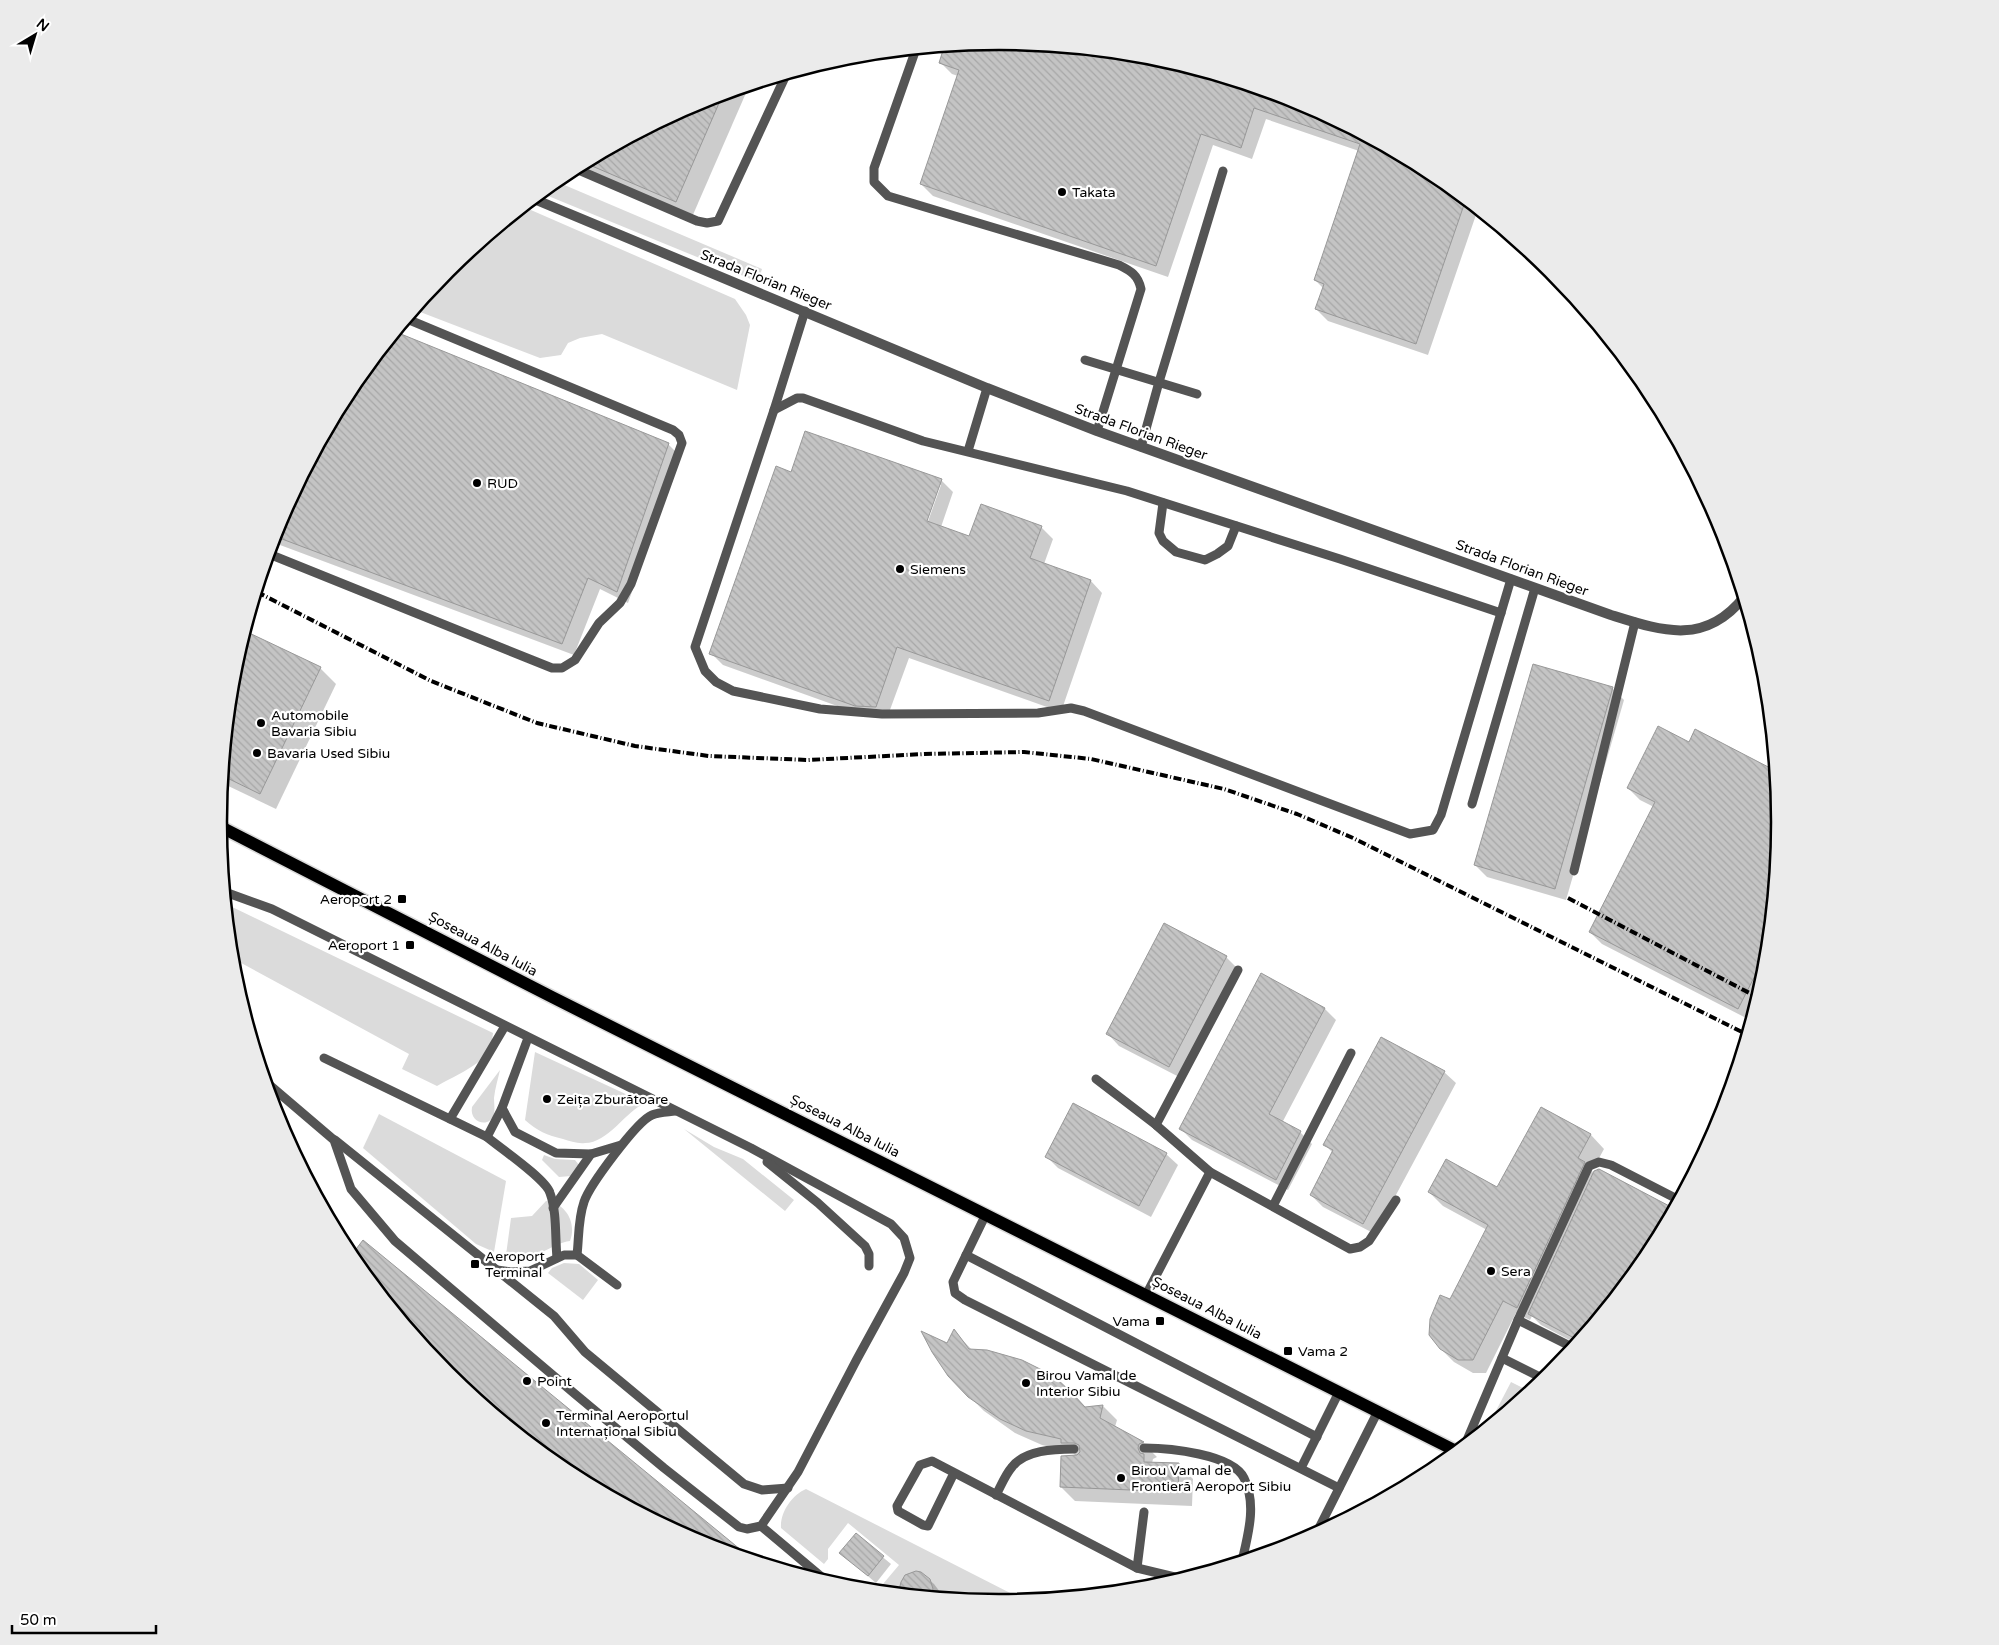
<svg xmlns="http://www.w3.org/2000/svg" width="1999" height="1645" font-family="'Varela Round',sans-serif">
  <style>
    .grass { fill: #dbdbdb }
    .shadow { fill: #0003; fill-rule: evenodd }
    .building { fill: url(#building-back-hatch); stroke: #989898 }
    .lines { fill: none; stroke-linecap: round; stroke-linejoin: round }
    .primary-casing { stroke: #dbdbdb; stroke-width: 15 }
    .service { stroke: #545454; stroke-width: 9 }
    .minor { stroke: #545454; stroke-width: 10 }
    .primary { stroke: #000; stroke-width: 12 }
    .rail { stroke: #000; stroke-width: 4; stroke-dasharray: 8 2.5 1 2.5; stroke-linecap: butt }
    .poi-dot { fill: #000; stroke: #fff; stroke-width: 2 }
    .labels { text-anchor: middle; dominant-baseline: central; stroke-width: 4.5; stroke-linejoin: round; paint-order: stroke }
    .poi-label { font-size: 14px; fill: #000; stroke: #fff; text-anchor: start }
    .street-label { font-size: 14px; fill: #000; stroke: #fff }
    .rim { fill: none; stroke: #000; stroke-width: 2.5 }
  </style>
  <defs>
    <pattern id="building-back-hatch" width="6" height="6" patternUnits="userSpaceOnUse" patternTransform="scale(1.25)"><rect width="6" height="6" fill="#c4c4c4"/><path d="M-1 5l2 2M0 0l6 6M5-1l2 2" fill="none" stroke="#a7a7a7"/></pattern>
  </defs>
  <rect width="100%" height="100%" fill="#fff"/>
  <!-- grass -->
  <g class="grass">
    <polygon points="555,181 762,269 758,282 541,193"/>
    <polygon points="524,207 735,299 746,315 750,325 737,390 602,334 580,338 568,343 561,355 540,358 415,310 447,270"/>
    <path d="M226,904L493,1033C492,1040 492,1047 488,1053C478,1066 451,1078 437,1086L402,1069L409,1054L232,958Z"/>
    <path d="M535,1052L645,1103C625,1112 608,1143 585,1143C578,1144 570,1141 563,1139C547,1135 537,1131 525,1120Z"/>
    <path d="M500,1070C498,1079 495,1088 494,1098C494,1103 495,1109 494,1114C490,1129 469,1123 472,1107Z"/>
    <polygon points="379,1114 506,1181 494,1252 476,1244 363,1148"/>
    <polygon points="684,1129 714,1147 743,1159 794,1200 785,1211"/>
    <polygon points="544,1155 555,1159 575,1160 579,1165 571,1176 559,1177 542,1160"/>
    <path d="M546,1201C566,1203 577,1223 570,1241C547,1244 531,1268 506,1255L511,1218L532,1216Z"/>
    <polygon points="564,1263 579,1264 598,1280 583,1300 548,1273 552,1268"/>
    <polygon points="1511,1382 1531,1392 1487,1428"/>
    <path d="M806,1489L1026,1601L999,1604L882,1592L883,1584L899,1565L848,1523L828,1549V1559L824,1564L781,1528C780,1512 792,1495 806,1489Z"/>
  </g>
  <!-- shadow -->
  <g class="shadow">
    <polygon points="1000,41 1152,56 1299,101 1434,173 1478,209 1428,355 1328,321 1316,309 1323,288 1315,280 1359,151 1266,119 1252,159 1213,145 1168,277 933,196 921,184 958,76 952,74 940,62 946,47"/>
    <polygon points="749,86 692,217 576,167 701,101"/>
    <polygon points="350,388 668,444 680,456 628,603 600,589 574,655 272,542 278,523"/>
    <path d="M791,473L941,480L953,492L941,527L970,538L1041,527L1053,539L1044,564L1091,581L1102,593L1061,712L909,658L887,718L868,717L723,665L711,653ZM938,485H941L926,527L924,526Z"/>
    <polygon points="320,668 336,684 276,809 222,783 233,670"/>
    <polygon points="1612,688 1624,700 1566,900 1487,877 1475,865"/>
    <polygon points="1628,788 1781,823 1766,975 1755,1010 1750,1020 1602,944 1590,932 1654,807 1640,800"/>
    <polygon points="1226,957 1238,969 1181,1078 1119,1046 1108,1034"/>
    <polygon points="1262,975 1325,1009 1336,1020 1282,1123 1300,1132 1312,1144 1288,1190 1192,1140 1180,1128"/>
    <polygon points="1444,1072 1456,1083 1375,1234 1323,1207 1311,1195 1333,1153 1325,1145"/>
    <polygon points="1541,1108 1591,1135 1604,1149 1592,1171 1649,1257 1577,1344 1541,1325 1532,1316 1530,1320 1516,1313 1486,1373 1473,1373 1454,1362 1440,1348 1450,1300 1487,1230 1443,1206 1429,1192 1497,1189"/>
    <polygon points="1166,1154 1178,1165 1151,1217 1058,1168 1046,1156"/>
    <polygon points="300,1162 312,1174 308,1178"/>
    <polygon points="954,1331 972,1350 1073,1394 1086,1408 1103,1406 1117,1420 1115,1427 1143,1443 1157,1457 1153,1459 1152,1463 1178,1464 1193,1479 1192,1506 1075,1501 1061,1487 1076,1456 1072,1452 1042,1445 1015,1433 984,1411 969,1396 948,1345"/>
    <polygon points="856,1535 891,1564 876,1583 841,1553"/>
    <polygon points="921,1573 934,1584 940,1592 939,1598 903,1594"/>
  </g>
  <!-- building -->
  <g class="building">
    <polygon points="1000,41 1152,56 1299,101 1434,173 1466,199 1416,344 1315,309 1324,284 1314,280 1360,144 1254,108 1241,148 1201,134 1156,266 920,184 959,70 939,63 944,47"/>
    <polygon points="723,94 676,202 585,163 701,101"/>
    <polygon points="396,332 669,443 617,592 588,578 562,644 274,536 278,523 350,388"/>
    <polygon points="805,431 942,479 927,521 969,536 981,504 1042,526 1030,558 1091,580 1049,701 897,647 876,707 855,706 709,654 776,466 791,472"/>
    <polygon points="245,631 321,667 260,794 223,776 233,670"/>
    <polygon points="1533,664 1613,687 1555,889 1474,865"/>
    <polygon points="1658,726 1689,742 1695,729 1776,771 1781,823 1768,950 1738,1009 1589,932 1655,802 1627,788"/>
    <polygon points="1164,923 1227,956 1169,1067 1106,1034"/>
    <polygon points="1261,973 1325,1008 1269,1114 1301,1131 1276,1180 1179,1129"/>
    <polygon points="1381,1037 1445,1071 1363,1224 1310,1195 1333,1150 1323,1145"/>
    <polygon points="1073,1103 1167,1153 1139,1206 1045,1157"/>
    <polygon points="1541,1107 1591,1134 1578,1158 1585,1162 1517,1308 1503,1301 1473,1360 1458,1360 1440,1349 1429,1335 1430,1319 1440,1295 1450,1299 1488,1225 1428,1192 1446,1159 1497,1187"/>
    <polygon points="1599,1169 1675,1209 1649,1257 1580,1341 1528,1314 1594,1171"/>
    <polygon points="363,1240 752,1559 751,1560 700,1544 565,1472 447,1375 350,1257"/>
    <polygon points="954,1329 969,1349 987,1350 1022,1360 1054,1376 1073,1394 1085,1407 1103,1405 1100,1418 1144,1442 1139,1444 1138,1448 1140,1453 1144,1454 1144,1462 1179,1463 1178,1492 1060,1487 1061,1456 1077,1455 1080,1452 1079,1445 1074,1443 1061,1443 1061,1439 1026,1431 1000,1419 968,1397 948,1376 932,1352 921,1331 947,1343"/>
    <polygon points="856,1533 884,1556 868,1576 839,1553"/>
    <polygon points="916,1571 921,1572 930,1579 933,1589 931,1597 898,1594 901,1582 905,1575"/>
  </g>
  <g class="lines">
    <defs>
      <polyline id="primary" points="219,826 552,997 1458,1452"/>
    </defs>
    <!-- primary casing -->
    <use href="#primary" class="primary-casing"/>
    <!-- service -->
    <g class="service">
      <path d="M916,49L874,168V182L888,196L1119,265C1131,271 1138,275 1141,289L1097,431"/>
      <polyline points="574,168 697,221 707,223 718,221 786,75"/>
      <polyline points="805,311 774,410 695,647 705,671 716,682 733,691 820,709 882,714 1038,713 1071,708 1084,711 1410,834 1433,830 1441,815 1511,579"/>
      <polyline points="1085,360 1197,394"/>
      <polyline points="774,410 797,398 803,398 923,441 1127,491 1340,559 1501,613"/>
      <polyline points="1141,447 1159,382 1223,171"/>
      <polyline points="968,451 987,388"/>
      <polyline points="1163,503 1159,533 1163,541 1176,552 1205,560 1217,554 1228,546 1236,526"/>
      <polyline points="269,554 552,668 562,668 575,660 599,623 620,603 631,584 682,443 679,435 673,430 407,319"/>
      <polyline points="1472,804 1535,588"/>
      <polyline points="1574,871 1635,622"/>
      <polyline points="225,892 272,909 751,1148 891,1224 904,1238 910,1258 904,1273 857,1359 798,1472 761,1526 747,1529 739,1527 664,1468 575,1394 395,1241 351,1189 334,1140 266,1082"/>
      <polyline points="505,1026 450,1119 487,1137 502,1108 528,1038"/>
      <polyline points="324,1058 450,1119"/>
      <polyline points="1096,1079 1156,1125 1210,1172 1350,1249 1360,1247 1369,1241 1396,1200"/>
      <polyline points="502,1108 515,1132 556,1153 591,1154 621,1145"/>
      <polyline points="1156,1125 1238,970"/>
      <path d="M487,1137C500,1148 546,1179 550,1193C557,1212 555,1237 557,1258"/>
      <polyline points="335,1140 554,1316 585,1352 744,1484 762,1490 788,1488"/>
      <polyline points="767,1162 818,1203 865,1246 869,1254 869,1266"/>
      <polyline points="1273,1206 1351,1053"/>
      <polyline points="553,1208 591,1154"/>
      <polyline points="986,1214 953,1282 955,1293 965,1300 1339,1488"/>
      <path d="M577,1255C579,1238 578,1219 584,1202C589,1186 637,1121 652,1115C659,1112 668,1112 675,1111"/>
      <polyline points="966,1255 1317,1437"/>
      <polyline points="497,1270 512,1272 530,1271 564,1255 577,1255 617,1285"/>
      <polyline points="1146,1295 1210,1172"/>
      <polyline points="1518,1320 1589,1166 1599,1162 1611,1165 1679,1200"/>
      <polyline points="1502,1358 1546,1380"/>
      <polyline points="1464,1447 1518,1320 1574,1348"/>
      <path d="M1144,1448C1169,1448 1232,1454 1244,1478C1257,1504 1248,1535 1242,1561"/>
      <polyline points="1301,1468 1339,1392"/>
      <polyline points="954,1473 928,1526 923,1525 898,1511 897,1506 920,1465 932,1461 1137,1568 1183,1579"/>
      <path d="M996,1495C1001,1486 1005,1475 1012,1467C1025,1450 1054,1449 1074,1449"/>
      <polyline points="761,1526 830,1584"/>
      <polyline points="1315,1536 1378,1411"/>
      <polyline points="1137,1568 1144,1512"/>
    </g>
    <!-- minor -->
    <path class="minor" d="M534,199L987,388L1097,431L1611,615C1662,631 1705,646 1744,597"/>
    <!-- primary -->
    <use href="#primary" class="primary"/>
    <!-- rail -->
    <g class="rail">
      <polyline points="257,592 431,681 537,723 635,746 709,756 808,760 924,754 1024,752 1091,759 1224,789 1297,814 1353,838 1748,1035"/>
      <polyline points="1568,898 1759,998"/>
    </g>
  </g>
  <!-- markers -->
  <g class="poi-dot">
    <circle cx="1062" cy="192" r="5"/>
    <circle cx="477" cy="483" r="5"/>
    <circle cx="900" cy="569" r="5"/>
    <circle cx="261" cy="723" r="5"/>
    <circle cx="257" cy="753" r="5"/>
    <rect x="397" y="894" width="10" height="10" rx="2.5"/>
    <rect x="405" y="940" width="10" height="10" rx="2.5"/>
    <circle cx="547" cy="1099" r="5"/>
    <rect x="470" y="1259" width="10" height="10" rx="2.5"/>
    <circle cx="1491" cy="1271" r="5"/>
    <rect x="1155" y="1316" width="10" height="10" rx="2.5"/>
    <rect x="1283" y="1346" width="10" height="10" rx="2.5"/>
    <circle cx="527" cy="1381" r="5"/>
    <circle cx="1026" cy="1383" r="5"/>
    <circle cx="546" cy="1423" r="5"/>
    <circle cx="1121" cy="1478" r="5"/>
  </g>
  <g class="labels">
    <!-- poi labels -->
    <g class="poi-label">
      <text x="1072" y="192">Takata</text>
      <text x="487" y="483">RUD</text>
      <text x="910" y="569">Siemens</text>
      <text x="271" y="715">Automobile<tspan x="271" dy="16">Bavaria Sibiu</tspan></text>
      <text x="267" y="753">Bavaria Used Sibiu</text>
      <text x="392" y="899" text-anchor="end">Aeroport 2</text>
      <text x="400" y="945" text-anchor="end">Aeroport 1</text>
      <text x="557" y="1099">Zeița Zburătoare</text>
      <text x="485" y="1256">Aeroport<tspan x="485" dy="16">Terminal</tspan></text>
      <text x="1501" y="1271">Sera</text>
      <text x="1150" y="1321" text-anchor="end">Vama</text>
      <text x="1298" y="1351">Vama 2</text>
      <text x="1036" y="1375">Birou Vamal de<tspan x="1036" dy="16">Interior Sibiu</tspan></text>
      <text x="537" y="1381">Point</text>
      <text x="556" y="1415">Terminal Aeroportul<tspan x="556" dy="16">Internațional Sibiu</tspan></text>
      <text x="1131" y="1470">Birou Vamal de<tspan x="1131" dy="16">Frontieră Aeroport Sibiu</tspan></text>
    </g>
    <!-- street labels -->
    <g class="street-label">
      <text transform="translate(766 280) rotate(22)">Strada Florian Rieger</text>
      <text transform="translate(1141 432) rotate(20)">Strada Florian Rieger</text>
      <text transform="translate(1522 568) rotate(20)">Strada Florian Rieger</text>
      <text transform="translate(483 944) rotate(28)">Șoseaua Alba Iulia</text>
      <text transform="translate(845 1126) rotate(27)">Șoseaua Alba Iulia</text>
      <text transform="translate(1207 1308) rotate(27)">Șoseaua Alba Iulia</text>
    </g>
  </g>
  <!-- crop -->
  <path d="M0 0H1999V1645H0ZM227 822a772 772 0 1 1 1544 0a772 772 0 1 1-1544 0Z" fill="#ebebeb" fill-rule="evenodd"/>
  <path class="rim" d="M227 822a772 772 0 1 1 1544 0a772 772 0 1 1-1544 0Z"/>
  <!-- north arrow -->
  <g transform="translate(35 35) rotate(38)" stroke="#ffffff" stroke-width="4" paint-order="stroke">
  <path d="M0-4L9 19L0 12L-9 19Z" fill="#000000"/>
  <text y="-8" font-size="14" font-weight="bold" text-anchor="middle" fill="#000000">N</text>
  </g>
  <!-- scale -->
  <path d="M12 1625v8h144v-8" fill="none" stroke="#000000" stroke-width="2.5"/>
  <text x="20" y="1625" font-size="15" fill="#000000" stroke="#ffffff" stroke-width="4" paint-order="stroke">50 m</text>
</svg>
